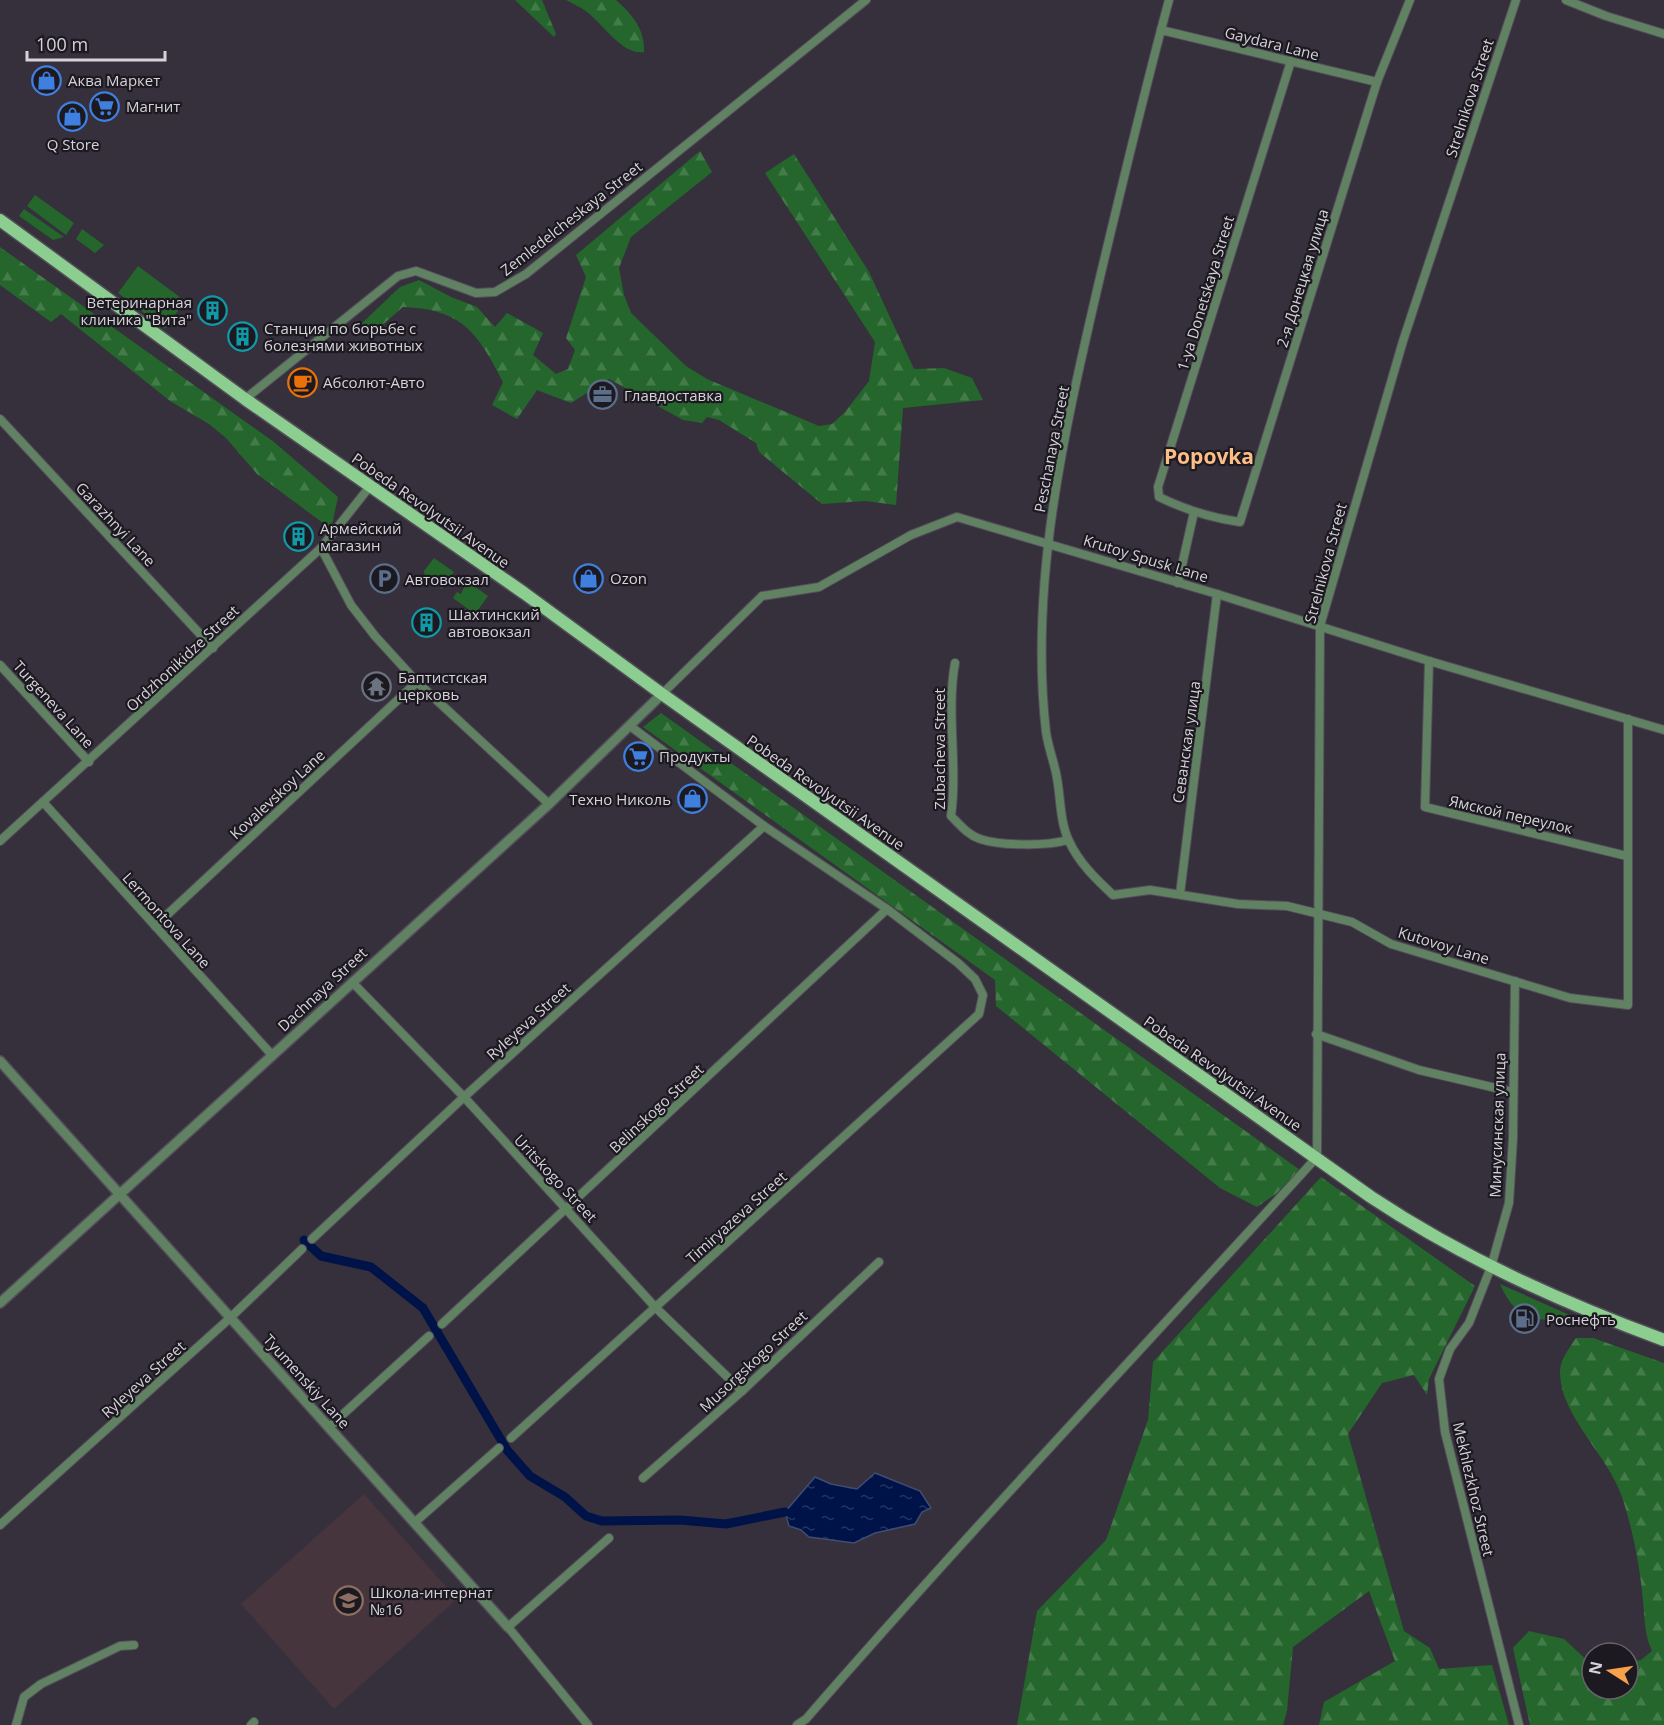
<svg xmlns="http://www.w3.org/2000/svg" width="1664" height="1725" font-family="'Open Sans',sans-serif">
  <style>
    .education { fill: #47353e }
    .green { fill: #24662b }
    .forest { fill: url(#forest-firs) }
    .water { fill: url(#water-ripples); stroke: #404c74; stroke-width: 1.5 }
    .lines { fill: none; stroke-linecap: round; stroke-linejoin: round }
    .canal { stroke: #001348; stroke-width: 9 }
    .minor-casing { stroke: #534d59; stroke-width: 10 }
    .tertiary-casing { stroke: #534d59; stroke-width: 12 }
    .primary-casing { stroke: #534d59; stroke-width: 15 }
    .minor { stroke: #618163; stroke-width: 8 }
    .tertiary { stroke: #618163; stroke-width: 9 }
    .primary { stroke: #8bce90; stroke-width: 12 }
    .labels { text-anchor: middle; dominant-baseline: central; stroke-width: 4.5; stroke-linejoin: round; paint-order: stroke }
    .street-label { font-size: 15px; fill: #d5d2da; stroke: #1c1a20 }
    .poi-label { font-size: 15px; fill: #d5d2da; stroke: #1c1a20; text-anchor: start }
    .district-label { font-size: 21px; font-weight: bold; fill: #fcbd87; stroke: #1c1a20 }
  </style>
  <defs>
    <pattern id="forest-firs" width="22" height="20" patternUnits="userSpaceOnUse" patternTransform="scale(1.5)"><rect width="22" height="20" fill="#24662b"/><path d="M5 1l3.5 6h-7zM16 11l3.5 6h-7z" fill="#437b49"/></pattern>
    <pattern id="water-ripples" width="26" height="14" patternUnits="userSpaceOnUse" patternTransform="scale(1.5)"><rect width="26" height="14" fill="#001348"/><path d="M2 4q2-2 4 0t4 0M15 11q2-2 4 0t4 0" fill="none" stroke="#243462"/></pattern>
  </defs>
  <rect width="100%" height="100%" fill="#36303d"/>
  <!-- education -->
  <polygon class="education" points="364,1494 457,1599 334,1709 241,1604"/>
  <!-- green -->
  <g class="green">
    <polygon points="35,195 74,223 66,235 27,206"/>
    <polygon points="24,209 64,237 53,240 19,216"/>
    <polygon points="82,229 104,245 95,253 76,239"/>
    <polygon points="138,266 185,301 165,329 118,293"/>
    <polygon points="434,558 454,572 442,589 425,578 424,571"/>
    <polygon points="467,581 488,596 475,614 453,598 457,592 461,594"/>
    <path d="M1500,1284L1574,1317C1538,1324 1515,1320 1500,1284Z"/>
  </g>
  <!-- forest -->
  <g class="forest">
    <polygon points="515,0 542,0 556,34 554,37"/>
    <path d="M566,0H616C633,15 645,30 644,52C623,56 603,24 587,12C581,7 573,4 566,0Z"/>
    <path d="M700,151L712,172L631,237L619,268L624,295L631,313L686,366L707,379L819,426L832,424L845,412L869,381L875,342L765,173L794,154L869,272L914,369L944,368L972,378L983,400L903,408L896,505L865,501L822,504L759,452L756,443L719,420L707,417L702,423L683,420L609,379L571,403L537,390L517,419L492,405L503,382C478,333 462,309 403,307L374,332L359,326L400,287L419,280L451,297L477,307L495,327L507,313L543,333L533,355L556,374L568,369L575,350L566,338L586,277L576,255Z"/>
    <polygon points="0,247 274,442 338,497 331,529 257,474 226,438 209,424 170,401 61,314 51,322 0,285"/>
    <polygon points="661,713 1300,1170 1277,1193 1257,1207 1220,1188 996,1006 995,980 643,727"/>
    <polygon points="1321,1177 1475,1286 1429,1379 1427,1395 1414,1375 1382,1383 1348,1434 1404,1631 1430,1648 1439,1669 1492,1665 1509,1725 1319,1725 1324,1702 1395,1661 1369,1591 1293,1647 1287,1711 1283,1725 1017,1725 1037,1611 1106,1540 1148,1420 1153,1362"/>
    <path d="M1576,1338H1593L1664,1363V1725H1530L1513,1648L1529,1631L1564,1639L1592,1665V1689H1628V1662L1641,1660L1652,1651C1644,1633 1645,1620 1643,1601C1640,1567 1633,1530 1622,1497C1608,1455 1559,1415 1560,1371C1560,1360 1570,1347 1576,1338Z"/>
  </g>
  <!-- water -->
  <polygon class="water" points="875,1473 920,1491 931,1508 922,1512 915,1524 875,1533 854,1543 809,1537 801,1530 789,1526 785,1512 815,1477 831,1484 857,1489"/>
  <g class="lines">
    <!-- canal -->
    <polyline class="canal" points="304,1240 321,1256 371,1267 423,1308 507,1450 530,1476 565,1497 586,1516 602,1521 680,1520 726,1524 785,1512"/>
    <defs>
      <g id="minor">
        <path d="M1169,0C1143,96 1120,193 1097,290C1064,433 1029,584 1046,732C1048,746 1053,759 1056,773C1061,795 1059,820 1069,841C1079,863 1096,879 1113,895L1150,890L1238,904L1287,906L1352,922L1391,944L1570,998L1628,1005V719"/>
        <polyline points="1566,0 1606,16 1664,34"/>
        <polyline points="1161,30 1377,82"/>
        <path d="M1291,61L1158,487L1159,497C1186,510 1211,518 1240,522L1377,82L1410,0"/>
        <polyline points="245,399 398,276 416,271 476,293 495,292 526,274 866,0"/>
        <polyline points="0,419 213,648"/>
        <polyline points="321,548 351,605 375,636 417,682 549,804"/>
        <polyline points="1178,583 1194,512"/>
        <polyline points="1429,661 1425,807 1627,856"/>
        <path d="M955,663C946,713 958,765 951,816C960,825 968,835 980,839C1001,846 1047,846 1068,840"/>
        <polyline points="0,665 89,762"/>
        <polyline points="662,694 762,596 819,587 911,535 957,517 1217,594 1429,661 1664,730"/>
        <polyline points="43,802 272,1055"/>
        <polyline points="0,841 321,548 371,485"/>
        <polyline points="1180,894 1217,594"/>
        <polyline points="155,926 417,682"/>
        <polyline points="1515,981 1513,1138 1509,1203 1491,1267 1469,1323 1450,1349 1439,1379 1445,1432 1519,1725"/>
        <polyline points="352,982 464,1097 656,1308 742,1391"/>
        <polyline points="1316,1034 1419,1070 1513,1092"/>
        <polyline points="312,1239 464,1097 764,826"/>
        <polyline points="442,1324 887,909"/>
        <polyline points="329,1427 429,1336"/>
        <polyline points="511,1438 979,1014 983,995 975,979 958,963 887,909 764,826 630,726"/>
        <polyline points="643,1478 742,1391 879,1262"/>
        <polyline points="414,1523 499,1448"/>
        <polyline points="0,1525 230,1318 302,1249"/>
        <polyline points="16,1725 24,1697 41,1684 120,1646 134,1645"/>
        <polyline points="251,1725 254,1722"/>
        <polyline points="588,1725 508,1627 609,1538"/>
        <path d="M797,1725L806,1719C972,1528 1147,1344 1317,1157L1320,626L1403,341L1516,0"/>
      </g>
      <g id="tertiary">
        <polyline points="0,1061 508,1627"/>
        <polyline points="0,1303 549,804 662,694"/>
      </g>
      <path id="primary" d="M0,220L245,399L524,593L662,694L1371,1197C1463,1258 1561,1302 1664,1340"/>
    </defs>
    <!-- minor casing -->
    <use href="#minor" class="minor-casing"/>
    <!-- tertiary casing -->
    <use href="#tertiary" class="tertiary-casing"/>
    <!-- primary casing -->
    <use href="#primary" class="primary-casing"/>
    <!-- minor -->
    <use href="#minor" class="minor"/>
    <!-- tertiary -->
    <use href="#tertiary" class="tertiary"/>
    <!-- primary -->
    <use href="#primary" class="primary"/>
  </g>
  <!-- icons -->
  <defs>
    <symbol id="shop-ring" viewBox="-11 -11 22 22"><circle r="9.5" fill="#1c1a20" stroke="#3f7fe0" stroke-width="1.5"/><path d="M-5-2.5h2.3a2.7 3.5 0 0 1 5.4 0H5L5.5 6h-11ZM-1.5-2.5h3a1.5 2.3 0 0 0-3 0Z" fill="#3f7fe0"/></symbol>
    <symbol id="supermarket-ring" viewBox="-11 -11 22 22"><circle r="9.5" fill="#1c1a20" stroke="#3f7fe0" stroke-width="1.5"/><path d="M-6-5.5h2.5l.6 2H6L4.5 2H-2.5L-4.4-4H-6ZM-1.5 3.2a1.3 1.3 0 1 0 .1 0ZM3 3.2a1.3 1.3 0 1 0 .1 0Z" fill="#3f7fe0"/></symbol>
    <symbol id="building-ring" viewBox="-11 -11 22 22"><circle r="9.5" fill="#1c1a20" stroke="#0f9aa8" stroke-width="1.5"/><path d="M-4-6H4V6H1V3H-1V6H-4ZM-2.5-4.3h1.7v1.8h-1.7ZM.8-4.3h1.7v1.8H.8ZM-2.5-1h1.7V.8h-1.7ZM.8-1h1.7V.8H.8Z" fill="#0f9aa8"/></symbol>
    <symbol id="cafe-ring" viewBox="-11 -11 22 22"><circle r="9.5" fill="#1c1a20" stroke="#e8710a" stroke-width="1.5"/><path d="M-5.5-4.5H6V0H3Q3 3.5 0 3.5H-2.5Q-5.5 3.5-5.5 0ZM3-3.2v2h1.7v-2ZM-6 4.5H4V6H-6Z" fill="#e8710a"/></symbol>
    <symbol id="office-ring" viewBox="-11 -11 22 22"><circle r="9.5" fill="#1c1a20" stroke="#5c6f8a" stroke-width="1.5"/><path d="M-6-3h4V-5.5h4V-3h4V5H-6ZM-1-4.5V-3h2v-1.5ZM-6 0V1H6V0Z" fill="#5c6f8a"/></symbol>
    <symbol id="parking-ring" viewBox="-11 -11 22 22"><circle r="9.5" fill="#1c1a20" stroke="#5c6f8a" stroke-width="1.5"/><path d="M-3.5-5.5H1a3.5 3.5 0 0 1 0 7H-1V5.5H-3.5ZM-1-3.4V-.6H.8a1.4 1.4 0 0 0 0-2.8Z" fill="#5c6f8a"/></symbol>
    <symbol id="temple-ring" viewBox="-11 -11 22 22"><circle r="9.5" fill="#1c1a20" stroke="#6b7280" stroke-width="1.5"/><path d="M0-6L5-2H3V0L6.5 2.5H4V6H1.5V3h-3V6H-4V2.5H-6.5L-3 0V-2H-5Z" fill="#6b7280"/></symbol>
    <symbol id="fuel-ring" viewBox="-11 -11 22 22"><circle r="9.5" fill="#1c1a20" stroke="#5c6f8a" stroke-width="1.5"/><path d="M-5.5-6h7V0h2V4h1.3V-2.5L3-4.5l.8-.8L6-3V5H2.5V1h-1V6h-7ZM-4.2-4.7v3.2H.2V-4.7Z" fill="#5c6f8a"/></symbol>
    <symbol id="school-ring" viewBox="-11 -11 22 22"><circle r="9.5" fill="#1c1a20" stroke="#8d6e63" stroke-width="1.5"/><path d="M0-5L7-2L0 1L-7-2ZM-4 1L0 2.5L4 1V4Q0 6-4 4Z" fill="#8d6e63"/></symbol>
  </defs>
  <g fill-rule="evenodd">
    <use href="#shop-ring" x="30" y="64" width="33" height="33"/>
    <use href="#supermarket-ring" x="88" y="90" width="33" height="33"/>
    <use href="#shop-ring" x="56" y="100" width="33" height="33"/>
    <use href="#building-ring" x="196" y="294" width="33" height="33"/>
    <use href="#building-ring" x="226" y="320" width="33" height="33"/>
    <use href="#cafe-ring" x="286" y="366" width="33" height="33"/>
    <use href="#office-ring" x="586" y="378" width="33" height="33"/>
    <use href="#building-ring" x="282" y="520" width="33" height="33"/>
    <use href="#shop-ring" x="572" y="562" width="33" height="33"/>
    <use href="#parking-ring" x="368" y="562" width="33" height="33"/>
    <use href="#building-ring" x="410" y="606" width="33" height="33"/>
    <use href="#temple-ring" x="360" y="670" width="33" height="33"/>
    <use href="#supermarket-ring" x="622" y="740" width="33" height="33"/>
    <use href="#shop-ring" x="676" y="782" width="33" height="33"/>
    <use href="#fuel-ring" x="1508" y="1302" width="33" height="33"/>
    <use href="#school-ring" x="332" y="1584" width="33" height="33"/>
  </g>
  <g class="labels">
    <!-- street labels -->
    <g class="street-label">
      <text transform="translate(1272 43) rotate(14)">Gaydara Lane</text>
      <text transform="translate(1469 98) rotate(-72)">Strelnikova Street</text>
      <text transform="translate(571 218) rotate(-38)">Zemledelcheskaya Street</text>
      <text transform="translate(1302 278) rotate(-73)">2-я Донецкая улица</text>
      <text transform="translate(1205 293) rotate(-73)">1-ya Donetskaya Street</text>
      <text transform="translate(1051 449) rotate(-79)">Peschanaya Street</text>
      <text transform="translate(431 510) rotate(35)">Pobeda Revolyutsii Avenue</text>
      <text transform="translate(116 524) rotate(47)">Garazhnyi Lane</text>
      <text transform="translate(1146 558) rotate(17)">Krutoy Spusk Lane</text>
      <text transform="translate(1325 563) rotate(-75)">Strelnikova Street</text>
      <text transform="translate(182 658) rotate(-43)">Ordzhonikidze Street</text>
      <text transform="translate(54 704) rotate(48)">Turgeneva Lane</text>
      <text transform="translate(1186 742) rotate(-82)">Севанская улица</text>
      <text transform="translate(939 749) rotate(-90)">Zubacheva Street</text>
      <text transform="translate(826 792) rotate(35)">Pobeda Revolyutsii Avenue</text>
      <text transform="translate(277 794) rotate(-43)">Kovalevskoy Lane</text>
      <text transform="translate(1511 814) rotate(13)">Ямской переулок</text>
      <text transform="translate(167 920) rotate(48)">Lermontova Lane</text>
      <text transform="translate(1444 945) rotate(17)">Kutovoy Lane</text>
      <text transform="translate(322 989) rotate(-43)">Dachnaya Street</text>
      <text transform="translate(528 1021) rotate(-42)">Ryleyeva Street</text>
      <text transform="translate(1223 1073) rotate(35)">Pobeda Revolyutsii Avenue</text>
      <text transform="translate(656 1108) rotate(-43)">Belinskogo Street</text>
      <text transform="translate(1497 1125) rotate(-88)">Минусинская улица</text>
      <text transform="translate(556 1178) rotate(47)">Uritskogo Street</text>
      <text transform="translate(736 1217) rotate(-42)">Timiryazeva Street</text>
      <text transform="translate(753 1361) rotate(-43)">Musorgskogo Street</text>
      <text transform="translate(143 1379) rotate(-42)">Ryleyeva Street</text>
      <text transform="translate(307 1381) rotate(48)">Tyumenskiy Lane</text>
      <text transform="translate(1474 1489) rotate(77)">Mekhlezkhoz Street</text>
    </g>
    <!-- poi labels -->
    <g class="poi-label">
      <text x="68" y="80">Аква Маркет</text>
      <text x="126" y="106">Магнит</text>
      <text x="73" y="144" text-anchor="middle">Q Store</text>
      <text x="192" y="302" text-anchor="end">Ветеринарная<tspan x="192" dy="17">клиника "Вита"</tspan></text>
      <text x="264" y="328">Станция по борьбе с<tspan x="264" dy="17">болезнями животных</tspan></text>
      <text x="323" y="382">Абсолют-Авто</text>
      <text x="624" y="395">Главдоставка</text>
      <text x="320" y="528">Армейский<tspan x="320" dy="17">магазин</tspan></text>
      <text x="610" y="578">Ozon</text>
      <text x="405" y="579">Автовокзал</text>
      <text x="448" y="614">Шахтинский<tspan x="448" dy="17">автовокзал</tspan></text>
      <text x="398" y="677">Баптистская<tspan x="398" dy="17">церковь</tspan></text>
      <text x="659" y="756">Продукты</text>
      <text x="671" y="799" text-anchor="end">Техно Николь</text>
      <text x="1546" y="1319">Роснефть</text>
      <text x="370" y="1592">Школа-интернат<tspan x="370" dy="17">№16</tspan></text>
    </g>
    <!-- district labels -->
    <g class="district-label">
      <text x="1209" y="456">Popovka</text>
    </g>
  </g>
  <!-- north arrow -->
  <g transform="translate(1610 1671) rotate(282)"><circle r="28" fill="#1c1a20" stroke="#66646a" stroke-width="1.5"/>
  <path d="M0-4.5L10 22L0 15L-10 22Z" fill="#f9a04c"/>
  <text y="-9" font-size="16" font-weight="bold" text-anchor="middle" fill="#d5d2da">N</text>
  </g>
  <!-- scale -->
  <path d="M27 51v9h138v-9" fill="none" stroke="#d5d2da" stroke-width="3"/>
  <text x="36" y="51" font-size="18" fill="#d5d2da" stroke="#1c1a20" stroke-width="4.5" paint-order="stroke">100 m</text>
</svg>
